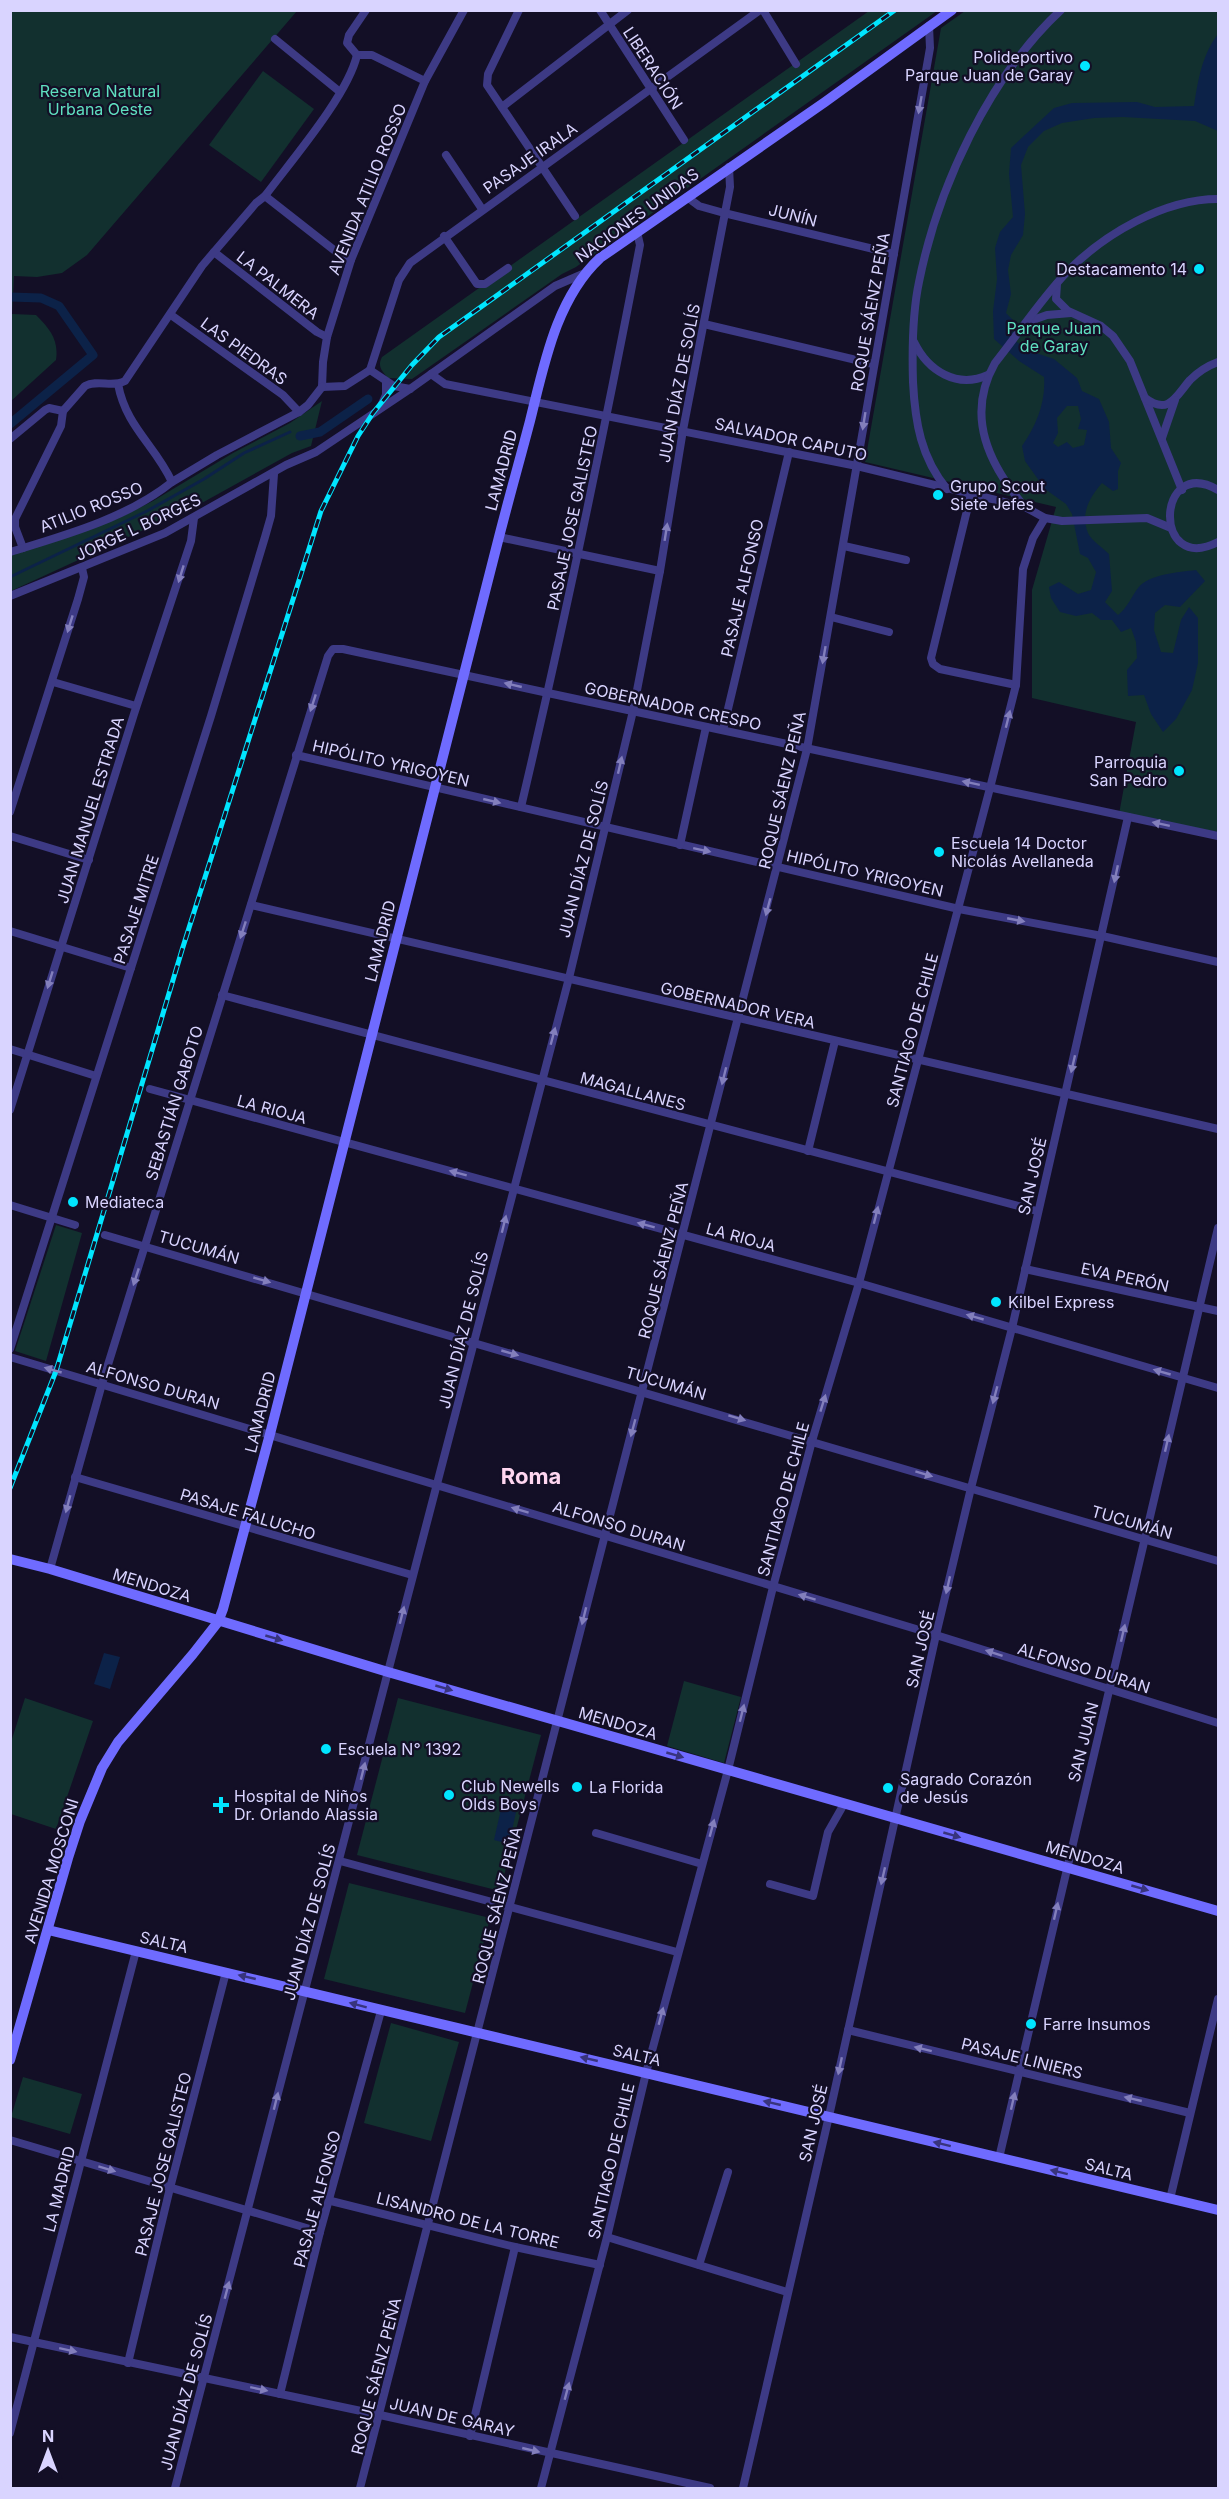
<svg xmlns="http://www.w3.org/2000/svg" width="1229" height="2499" font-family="Inter,sans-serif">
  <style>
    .green { fill: #12302f }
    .water { fill: #0c2248; fill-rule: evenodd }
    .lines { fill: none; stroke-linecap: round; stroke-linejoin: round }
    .stream { stroke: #0c2248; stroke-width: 3 }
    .canal { stroke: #0c2248; stroke-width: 9 }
    .street { stroke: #3d3a85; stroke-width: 8 }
    .secondary { stroke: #6f6bff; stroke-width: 10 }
    .rail-casing { stroke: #00e5ff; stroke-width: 5 }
    .rail { stroke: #130f26; stroke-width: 3; stroke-dasharray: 9; stroke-linecap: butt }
    .oneway { fill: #837fbc }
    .oneway2 { fill: #38347d }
    .poi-dot { fill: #00e5ff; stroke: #130f26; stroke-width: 2 }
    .labels { text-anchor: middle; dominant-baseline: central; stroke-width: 4.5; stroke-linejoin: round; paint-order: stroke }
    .poi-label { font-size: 16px; fill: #d9d4ff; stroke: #130f26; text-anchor: start }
    .street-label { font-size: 16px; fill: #d9d4ff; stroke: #130f26 }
    .park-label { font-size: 16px; fill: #5fe0c0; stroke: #130f26 }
    .district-label { font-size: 22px; font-weight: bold; fill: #ffd6f0; stroke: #130f26 }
  </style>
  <rect width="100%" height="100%" fill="#130f26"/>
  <!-- green -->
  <g class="green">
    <path d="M11,11H297L87,255L62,273L37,277L14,276L12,314L36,315C50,329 59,340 56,360L11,401Z"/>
    <path d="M869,11H937L576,267L562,274L412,379L388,378C382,371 377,366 382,357Z"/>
    <polygon points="965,11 1218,11 1218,832 1119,814 1136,722 1032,698 1032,590 1056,507 865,462 941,28"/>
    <polygon points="263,71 314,109 261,182 209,145"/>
    <polygon points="322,401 311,446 292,453 200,504 11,591 10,554 117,519 153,501 233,453 290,423"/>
    <polygon points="56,1225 82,1233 46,1361 15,1351"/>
    <polygon points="684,1681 741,1697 724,1763 667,1746"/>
    <polygon points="25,1698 93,1721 56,1829 11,1814 11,1742"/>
    <polygon points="398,1698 541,1735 500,1891 357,1855"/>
    <polygon points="349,1883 490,1918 465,2013 324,1979"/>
    <polygon points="391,2023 459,2042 431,2141 364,2123"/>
    <polygon points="23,2077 82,2094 70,2134 11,2117"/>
  </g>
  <!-- water -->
  <g class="water">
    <path d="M1218,34V131L1195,121L1123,117L1094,118L1062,123L1044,131L1028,147L1021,165L1025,214L1023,235L1011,255L1008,270L1011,294L1006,313L1013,320V339L1027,350L1054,359L1077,378L1082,391L1099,399L1109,422L1111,448L1121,463L1118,471V489L1113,491L1102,483C1090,497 1080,513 1088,533C1091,540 1103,548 1109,554L1112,591L1105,602L1118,615C1128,607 1131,597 1138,588C1149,574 1179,572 1196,570L1205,581L1180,607L1165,605L1155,613L1154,630L1161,652L1173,653L1181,620L1189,607L1198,618V663L1192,690L1176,719L1163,732L1151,714L1144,695L1128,696L1127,670L1137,658L1136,642L1131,628L1121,632L1112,620H1101L1092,613L1076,616L1060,612L1051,598L1049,587L1059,582L1078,594L1091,590L1096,572L1088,558L1080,554L1072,514L1066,504L1045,489L1025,461L1022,446C1036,426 1046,402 1044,377L1019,361L994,339L993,311L997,279L995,248L1000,232L1013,217L1009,174L1011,148L1054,108L1072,103L1137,102L1155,107L1194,106C1198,80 1202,55 1218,34ZM1067,406H1078L1081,419L1078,429L1087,430L1084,445L1073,448L1067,442L1058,447L1053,443L1058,433L1057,418Z"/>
    <polygon points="104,1653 120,1657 110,1689 94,1684"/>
    <polygon points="501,1809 516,1812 509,1844 494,1840"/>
  </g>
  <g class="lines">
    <!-- stream -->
    <polyline class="stream" points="10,577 147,511 204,479 244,453 290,432"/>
    <!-- canal -->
    <g class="canal">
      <polyline points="10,297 41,298 59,306 93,355 10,424"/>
      <polyline points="300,436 320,432 368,399"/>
    </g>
    <!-- street -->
    <g class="street">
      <polyline points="366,10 349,35 347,43 357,55 372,55 425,81"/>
      <polyline points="519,10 488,74 487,85 575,216"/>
      <polyline points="600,10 684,140"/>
      <polyline points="763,10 796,64"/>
      <polyline points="275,39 340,92"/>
      <polyline points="502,107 628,10"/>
      <polyline points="446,155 482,209"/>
      <polyline points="265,196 339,254 351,260"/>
      <polyline points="687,197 699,206 724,213 894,254"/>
      <polyline points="444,236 477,284 485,284 508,268"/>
      <polyline points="214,252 317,332 327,337"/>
      <polyline points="1057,284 1056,299 1068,311 1101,326 1113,336 1130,361 1182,490"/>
      <polyline points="171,315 283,395 299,412"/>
      <polyline points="1030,321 1047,315 1071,313"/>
      <polyline points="704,324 873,364"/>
      <path d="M914,342C928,371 957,389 988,375"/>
      <polyline points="370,370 399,280 410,263 760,10"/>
      <polyline points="370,370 394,386 410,389"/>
      <polyline points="431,374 445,384 857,466 1025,507 1045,518 1062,521 1147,518 1171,528"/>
      <polyline points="322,387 323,362 327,337 351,260 425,81 464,10"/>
      <polyline points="322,387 345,386 370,370"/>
      <path d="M1145,398C1169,416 1176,396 1190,380C1198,372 1207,366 1218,362"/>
      <polyline points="381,406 386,395 386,382"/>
      <polyline points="1162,438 1175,400"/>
      <path d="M10,439L45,410L49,408L63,411L85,386C98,379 112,388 125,381L202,266L256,203L265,196C291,161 348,95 357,55"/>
      <polyline points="172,482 217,455 299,412 308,405 322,387"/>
      <path d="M947,489C921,458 915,422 913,382C912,349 912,315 919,282C938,187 989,77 1061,10"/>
      <path d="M1218,490C1156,454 1152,576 1218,542"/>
      <polyline points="971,494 931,658 933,664 940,669 1016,685"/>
      <path d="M1025,507C989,465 965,416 995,363C1019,333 1041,299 1067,272C1104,234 1164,199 1218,199"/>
      <polyline points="499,537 660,571"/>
      <polyline points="844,546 906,560"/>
      <polyline points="23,548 15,527 15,519 61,426 63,411"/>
      <path d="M10,552C66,535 127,518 172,482C155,445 126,427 118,384"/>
      <polyline points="10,596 165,533 286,465 316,452 410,389 555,286 585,273"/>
      <polyline points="831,617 889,632"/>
      <polyline points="53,682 136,706"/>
      <polyline points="723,730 789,452"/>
      <polyline points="296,755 959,909 1102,936 1218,962"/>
      <path d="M521,807C565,621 604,433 640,245L637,232"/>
      <polyline points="10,812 78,599 84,577 82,568"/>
      <polyline points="10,836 89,860"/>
      <polyline points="680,845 706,727"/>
      <polyline points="251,905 1218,1129"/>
      <polyline points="10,931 131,968"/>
      <polyline points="222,995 1037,1211"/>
      <polyline points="10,1049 96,1076"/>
      <polyline points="150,1089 859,1283 1218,1388"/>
      <polyline points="10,1110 134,714 191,541 194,518"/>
      <polyline points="808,1151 835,1041"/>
      <polyline points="10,1205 75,1225"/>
      <path d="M105,1235C477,1341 847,1453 1218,1561"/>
      <polyline points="1025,1269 1218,1311"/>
      <polyline points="10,1349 211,716 265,537 271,516 274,474"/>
      <polyline points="10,1357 936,1635 1218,1723"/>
      <polyline points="75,1477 412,1575"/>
      <polyline points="50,1569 102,1384 328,656 333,649 343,649 548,693 1218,836"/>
      <polyline points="596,1833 702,1864"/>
      <polyline points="340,1861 677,1952"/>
      <polyline points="770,1884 813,1896 828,1832 844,1804"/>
      <polyline points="848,2030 1190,2113"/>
      <polyline points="10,2140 320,2232"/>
      <polyline points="999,2158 1218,1228"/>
      <polyline points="1170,2199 1218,1999"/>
      <polyline points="331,2201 515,2247 600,2265"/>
      <polyline points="607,2237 787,2292"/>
      <polyline points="699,2265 728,2172"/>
      <polyline points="10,2337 380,2415 710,2488"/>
      <polyline points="128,2363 170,2188 226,1972"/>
      <polyline points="280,2394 320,2232 381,2011"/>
      <polyline points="10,2433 136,1951"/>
      <polyline points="470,2436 515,2247"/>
      <polyline points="175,2488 569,978 633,711 660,571 683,430 730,187 729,167"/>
      <polyline points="360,2488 807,749 930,48 929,26"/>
      <polyline points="541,2488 607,2237 646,2073 728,1770 773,1587 812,1441 859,1283 990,788 1016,685 1023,569 1033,538 1045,518"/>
      <polyline points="743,2488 829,2116 936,1635 971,1488 1012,1328 1128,817"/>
    </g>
    <!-- secondary -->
    <g class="secondary">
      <polyline points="10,1559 50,1569 388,1672 1218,1911"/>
      <polyline points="48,1930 1218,2210"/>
      <path d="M10,2060L68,1858L80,1821L102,1768L118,1742L193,1654L218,1622L223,1609L270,1434L499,537C509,498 520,459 530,421C544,365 556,299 600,258L825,102L952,10"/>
    </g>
    <defs>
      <polyline id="rail" points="10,1488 56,1371 182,950 321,511 358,436 373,413 412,365 439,337 895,10"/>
    </defs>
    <!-- rail casing -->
    <use href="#rail" class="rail-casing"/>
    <!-- rail -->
    <use href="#rail" class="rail"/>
  </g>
  <!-- one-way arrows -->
  <defs><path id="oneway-solid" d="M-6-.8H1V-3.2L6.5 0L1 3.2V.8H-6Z" transform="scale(1.5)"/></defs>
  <g class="oneway">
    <use href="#oneway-solid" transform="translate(920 105) rotate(100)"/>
    <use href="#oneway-solid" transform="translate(864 421) rotate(99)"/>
    <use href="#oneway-solid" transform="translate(666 532) rotate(-81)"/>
    <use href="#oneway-solid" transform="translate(181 574) rotate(107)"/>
    <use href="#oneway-solid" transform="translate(70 624) rotate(107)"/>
    <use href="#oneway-solid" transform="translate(824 655) rotate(100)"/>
    <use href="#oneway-solid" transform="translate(513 685) rotate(-167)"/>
    <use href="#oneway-solid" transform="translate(313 703) rotate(108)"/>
    <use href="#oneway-solid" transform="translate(1008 719) rotate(-76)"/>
    <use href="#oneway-solid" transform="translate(620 765) rotate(-77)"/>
    <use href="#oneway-solid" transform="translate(971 783) rotate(-168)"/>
    <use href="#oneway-solid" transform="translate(492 801) rotate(13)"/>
    <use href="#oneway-solid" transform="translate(1161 824) rotate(-168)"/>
    <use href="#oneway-solid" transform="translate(702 850) rotate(12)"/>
    <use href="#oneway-solid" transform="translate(1116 874) rotate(102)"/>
    <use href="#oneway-solid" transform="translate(768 907) rotate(105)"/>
    <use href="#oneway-solid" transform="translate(1016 920) rotate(11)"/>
    <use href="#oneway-solid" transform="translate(243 930) rotate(108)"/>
    <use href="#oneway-solid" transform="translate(50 980) rotate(107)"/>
    <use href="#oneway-solid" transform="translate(553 1036) rotate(-75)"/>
    <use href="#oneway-solid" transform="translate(1073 1064) rotate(103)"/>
    <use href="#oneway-solid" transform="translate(724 1076) rotate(104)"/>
    <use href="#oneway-solid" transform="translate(458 1173) rotate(-165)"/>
    <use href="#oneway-solid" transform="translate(876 1215) rotate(-76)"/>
    <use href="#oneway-solid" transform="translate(504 1224) rotate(-76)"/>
    <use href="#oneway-solid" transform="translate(646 1225) rotate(-165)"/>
    <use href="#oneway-solid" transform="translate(136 1277) rotate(108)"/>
    <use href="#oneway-solid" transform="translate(262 1280) rotate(16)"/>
    <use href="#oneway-solid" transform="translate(975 1317) rotate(-164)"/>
    <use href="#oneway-solid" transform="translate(510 1353) rotate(16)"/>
    <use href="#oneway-solid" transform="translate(53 1370) rotate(-164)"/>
    <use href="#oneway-solid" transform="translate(1162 1372) rotate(-164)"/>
    <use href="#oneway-solid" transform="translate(995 1395) rotate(105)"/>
    <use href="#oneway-solid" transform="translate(823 1403) rotate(-73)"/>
    <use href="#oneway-solid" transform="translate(737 1418) rotate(17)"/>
    <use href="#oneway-solid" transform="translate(633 1428) rotate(105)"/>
    <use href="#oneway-solid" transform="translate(1167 1443) rotate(-77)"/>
    <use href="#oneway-solid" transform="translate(924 1474) rotate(17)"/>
    <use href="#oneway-solid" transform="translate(68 1504) rotate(105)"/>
    <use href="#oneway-solid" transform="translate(520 1510) rotate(-163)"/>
    <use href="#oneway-solid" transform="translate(948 1585) rotate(103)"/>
    <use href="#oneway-solid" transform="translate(807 1597) rotate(-163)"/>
    <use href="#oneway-solid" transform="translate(402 1615) rotate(-76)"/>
    <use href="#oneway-solid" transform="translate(584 1616) rotate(104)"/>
    <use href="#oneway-solid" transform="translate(1123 1633) rotate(-77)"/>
    <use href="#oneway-solid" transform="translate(994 1653) rotate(-162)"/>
    <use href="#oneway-solid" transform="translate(742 1713) rotate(-76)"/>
    <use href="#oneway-solid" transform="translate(363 1771) rotate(-76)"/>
    <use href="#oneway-solid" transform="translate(712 1828) rotate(-75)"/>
    <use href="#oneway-solid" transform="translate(883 1876) rotate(103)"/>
    <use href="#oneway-solid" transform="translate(1056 1911) rotate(-77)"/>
    <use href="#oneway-solid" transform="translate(661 2016) rotate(-75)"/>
    <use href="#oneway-solid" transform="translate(923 2049) rotate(-166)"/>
    <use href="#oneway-solid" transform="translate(840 2066) rotate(102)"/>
    <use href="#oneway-solid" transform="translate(1133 2099) rotate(-167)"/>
    <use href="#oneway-solid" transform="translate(276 2101) rotate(-76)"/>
    <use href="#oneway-solid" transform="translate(1013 2101) rotate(-77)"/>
    <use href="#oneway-solid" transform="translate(107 2169) rotate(17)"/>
    <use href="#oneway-solid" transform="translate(227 2290) rotate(-75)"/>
    <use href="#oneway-solid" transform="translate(68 2350) rotate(12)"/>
    <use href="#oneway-solid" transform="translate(259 2389) rotate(12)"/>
    <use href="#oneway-solid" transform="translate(567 2391) rotate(-75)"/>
    <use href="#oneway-solid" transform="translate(531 2450) rotate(13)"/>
  </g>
  <g class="oneway2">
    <use href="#oneway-solid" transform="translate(274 1638) rotate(16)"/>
    <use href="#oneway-solid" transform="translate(444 1688) rotate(16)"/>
    <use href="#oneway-solid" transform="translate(675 1755) rotate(16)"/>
    <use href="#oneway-solid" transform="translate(952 1835) rotate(16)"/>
    <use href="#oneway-solid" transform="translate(1140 1888) rotate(16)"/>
    <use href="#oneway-solid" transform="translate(247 1977) rotate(-167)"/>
    <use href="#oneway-solid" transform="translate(358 2005) rotate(-165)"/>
    <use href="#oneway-solid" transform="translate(589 2059) rotate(-167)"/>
    <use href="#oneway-solid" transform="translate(772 2103) rotate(-167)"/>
    <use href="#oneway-solid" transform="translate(942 2144) rotate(-166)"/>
    <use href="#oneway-solid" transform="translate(1059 2172) rotate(-166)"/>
  </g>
  <!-- markers -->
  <g class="poi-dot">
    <circle cx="1085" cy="66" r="6"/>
    <circle cx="1199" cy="269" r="6"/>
    <circle cx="938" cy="495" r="6"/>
    <circle cx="1179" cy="771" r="6"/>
    <circle cx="939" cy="852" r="6"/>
    <circle cx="73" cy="1202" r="6"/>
    <circle cx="996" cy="1302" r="6"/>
    <circle cx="326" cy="1749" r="6"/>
    <circle cx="577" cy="1787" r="6"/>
    <circle cx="888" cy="1788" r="6"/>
    <circle cx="449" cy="1795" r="6"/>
    <path d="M218 1796h6v6h6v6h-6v6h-6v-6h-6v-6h6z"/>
    <circle cx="1031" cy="2024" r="6"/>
  </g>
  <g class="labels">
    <!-- poi labels -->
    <g class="poi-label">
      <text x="1073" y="57" text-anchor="end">Polideportivo<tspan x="1073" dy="18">Parque Juan de Garay</tspan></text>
      <text x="1187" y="269" text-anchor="end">Destacamento 14</text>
      <text x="950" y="486">Grupo Scout<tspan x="950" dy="18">Siete Jefes</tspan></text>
      <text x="1167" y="762" text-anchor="end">Parroquia<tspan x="1167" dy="18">San Pedro</tspan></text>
      <text x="951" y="843">Escuela 14 Doctor<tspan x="951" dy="18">Nicolás Avellaneda</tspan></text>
      <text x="85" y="1202">Mediateca</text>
      <text x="1008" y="1302">Kilbel Express</text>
      <text x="338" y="1749">Escuela N° 1392</text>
      <text x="900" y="1779">Sagrado Corazón<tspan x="900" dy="18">de Jesús</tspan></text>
      <text x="461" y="1786">Club Newells<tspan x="461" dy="18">Olds Boys</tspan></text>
      <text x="589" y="1787">La Florida</text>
      <text x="234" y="1796">Hospital de Niños<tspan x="234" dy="18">Dr. Orlando Alassia</tspan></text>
      <text x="1043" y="2024">Farre Insumos</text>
    </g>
    <!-- street labels -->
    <g class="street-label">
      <text transform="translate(653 68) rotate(57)">LIBERACIÓN</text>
      <text transform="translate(530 158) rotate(-35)">PASAJE IRALA</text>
      <text transform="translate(367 189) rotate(-68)">AVENIDA ATILIO ROSSO</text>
      <text transform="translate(637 215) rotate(-36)">NACIONES UNIDAS</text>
      <text transform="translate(793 215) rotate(14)">JUNÍN</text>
      <text transform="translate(278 285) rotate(38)">LA PALMERA</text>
      <text transform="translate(870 312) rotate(-80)">ROQUE SÁENZ PEÑA</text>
      <text transform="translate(244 351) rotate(36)">LAS PIEDRAS</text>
      <text transform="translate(679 383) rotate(-79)">JUAN DÍAZ DE SOLÍS</text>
      <text transform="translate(791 439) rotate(12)">SALVADOR CAPUTO</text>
      <text transform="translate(501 470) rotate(-75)">LAMADRID</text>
      <text transform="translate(91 507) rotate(-22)">ATILIO ROSSO</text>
      <text transform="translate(572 518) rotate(-78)">PASAJE JOSE GALISTEO</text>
      <text transform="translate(138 527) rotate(-25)">JORGE L BORGES</text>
      <text transform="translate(742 588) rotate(-77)">PASAJE ALFONSO</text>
      <text transform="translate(673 706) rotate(12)">GOBERNADOR CRESPO</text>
      <text transform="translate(391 763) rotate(13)">HIPÓLITO YRIGOYEN</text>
      <text transform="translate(782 790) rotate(-77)">ROQUE SÁENZ PEÑA</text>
      <text transform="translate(90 810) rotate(-73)">JUAN MANUEL ESTRADA</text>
      <text transform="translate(583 859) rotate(-76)">JUAN DÍAZ DE SOLÍS</text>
      <text transform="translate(865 873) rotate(13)">HIPÓLITO YRIGOYEN</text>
      <text transform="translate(136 909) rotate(-72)">PASAJE MITRE</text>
      <text transform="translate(380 941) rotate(-76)">LAMADRID</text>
      <text transform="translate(738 1005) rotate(13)">GOBERNADOR VERA</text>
      <text transform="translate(912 1030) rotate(-75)">SANTIAGO DE CHILE</text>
      <text transform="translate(633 1091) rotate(15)">MAGALLANES</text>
      <text transform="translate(174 1103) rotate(-73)">SEBASTIÁN GABOTO</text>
      <text transform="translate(272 1109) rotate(15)">LA RIOJA</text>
      <text transform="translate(1032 1176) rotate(-77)">SAN JOSÉ</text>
      <text transform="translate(741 1237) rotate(15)">LA RIOJA</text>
      <text transform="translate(199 1247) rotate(16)">TUCUMÁN</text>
      <text transform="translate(663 1260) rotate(-76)">ROQUE SÁENZ PEÑA</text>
      <text transform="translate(1125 1277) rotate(12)">EVA PERÓN</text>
      <text transform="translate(463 1330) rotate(-76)">JUAN DÍAZ DE SOLÍS</text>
      <text transform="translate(666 1383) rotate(16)">TUCUMÁN</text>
      <text transform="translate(153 1385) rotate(16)">ALFONSO DURAN</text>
      <text transform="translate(260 1412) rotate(-76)">LAMADRID</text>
      <text transform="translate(783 1499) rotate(-75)">SANTIAGO DE CHILE</text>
      <text transform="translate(248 1514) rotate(17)">PASAJE FALUCHO</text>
      <text transform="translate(1132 1522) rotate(16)">TUCUMÁN</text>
      <text transform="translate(619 1526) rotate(17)">ALFONSO DURAN</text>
      <text transform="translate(152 1585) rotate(17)">MENDOZA</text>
      <text transform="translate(920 1649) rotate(-77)">SAN JOSÉ</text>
      <text transform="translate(1084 1668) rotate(17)">ALFONSO DURAN</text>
      <text transform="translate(618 1723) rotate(16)">MENDOZA</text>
      <text transform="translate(1083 1742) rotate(-76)">SAN JUAN</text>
      <text transform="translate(1085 1857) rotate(16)">MENDOZA</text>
      <text transform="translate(51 1871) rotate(-73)">AVENIDA MOSCONI</text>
      <text transform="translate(497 1905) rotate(-76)">ROQUE SÁENZ PEÑA</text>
      <text transform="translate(309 1922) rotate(-75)">JUAN DÍAZ DE SOLÍS</text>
      <text transform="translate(164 1942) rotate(13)">SALTA</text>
      <text transform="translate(637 2055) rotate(13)">SALTA</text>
      <text transform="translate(1022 2058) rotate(14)">PASAJE LINIERS</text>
      <text transform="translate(813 2123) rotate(-77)">SAN JOSÉ</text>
      <text transform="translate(611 2161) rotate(-77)">SANTIAGO DE CHILE</text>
      <text transform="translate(163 2164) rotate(-76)">PASAJE JOSE GALISTEO</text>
      <text transform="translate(1109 2169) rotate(14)">SALTA</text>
      <text transform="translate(59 2189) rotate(-76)">LA MADRID</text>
      <text transform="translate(317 2199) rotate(-75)">PASAJE ALFONSO</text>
      <text transform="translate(468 2220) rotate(14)">LISANDRO DE LA TORRE</text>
      <text transform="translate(376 2376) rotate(-76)">ROQUE SÁENZ PEÑA</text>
      <text transform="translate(186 2392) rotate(-75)">JUAN DÍAZ DE SOLÍS</text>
      <text transform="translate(452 2417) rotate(13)">JUAN DE GARAY</text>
    </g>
    <!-- park labels -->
    <g class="park-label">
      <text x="100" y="91">Reserva Natural<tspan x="100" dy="18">Urbana Oeste</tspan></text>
      <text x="1054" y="328">Parque Juan<tspan x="1054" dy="18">de Garay</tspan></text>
    </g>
    <!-- district labels -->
    <g class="district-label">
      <text x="531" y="1476">Roma</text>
    </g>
  </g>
  <!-- border -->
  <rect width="1229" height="2499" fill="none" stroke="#d9d4ff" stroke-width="24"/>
  <!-- north arrow -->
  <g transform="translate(48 2451)" stroke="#130f26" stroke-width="4.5" paint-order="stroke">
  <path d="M0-4.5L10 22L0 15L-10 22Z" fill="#d9d4ff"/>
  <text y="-9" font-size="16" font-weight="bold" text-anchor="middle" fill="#d9d4ff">N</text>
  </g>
</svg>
